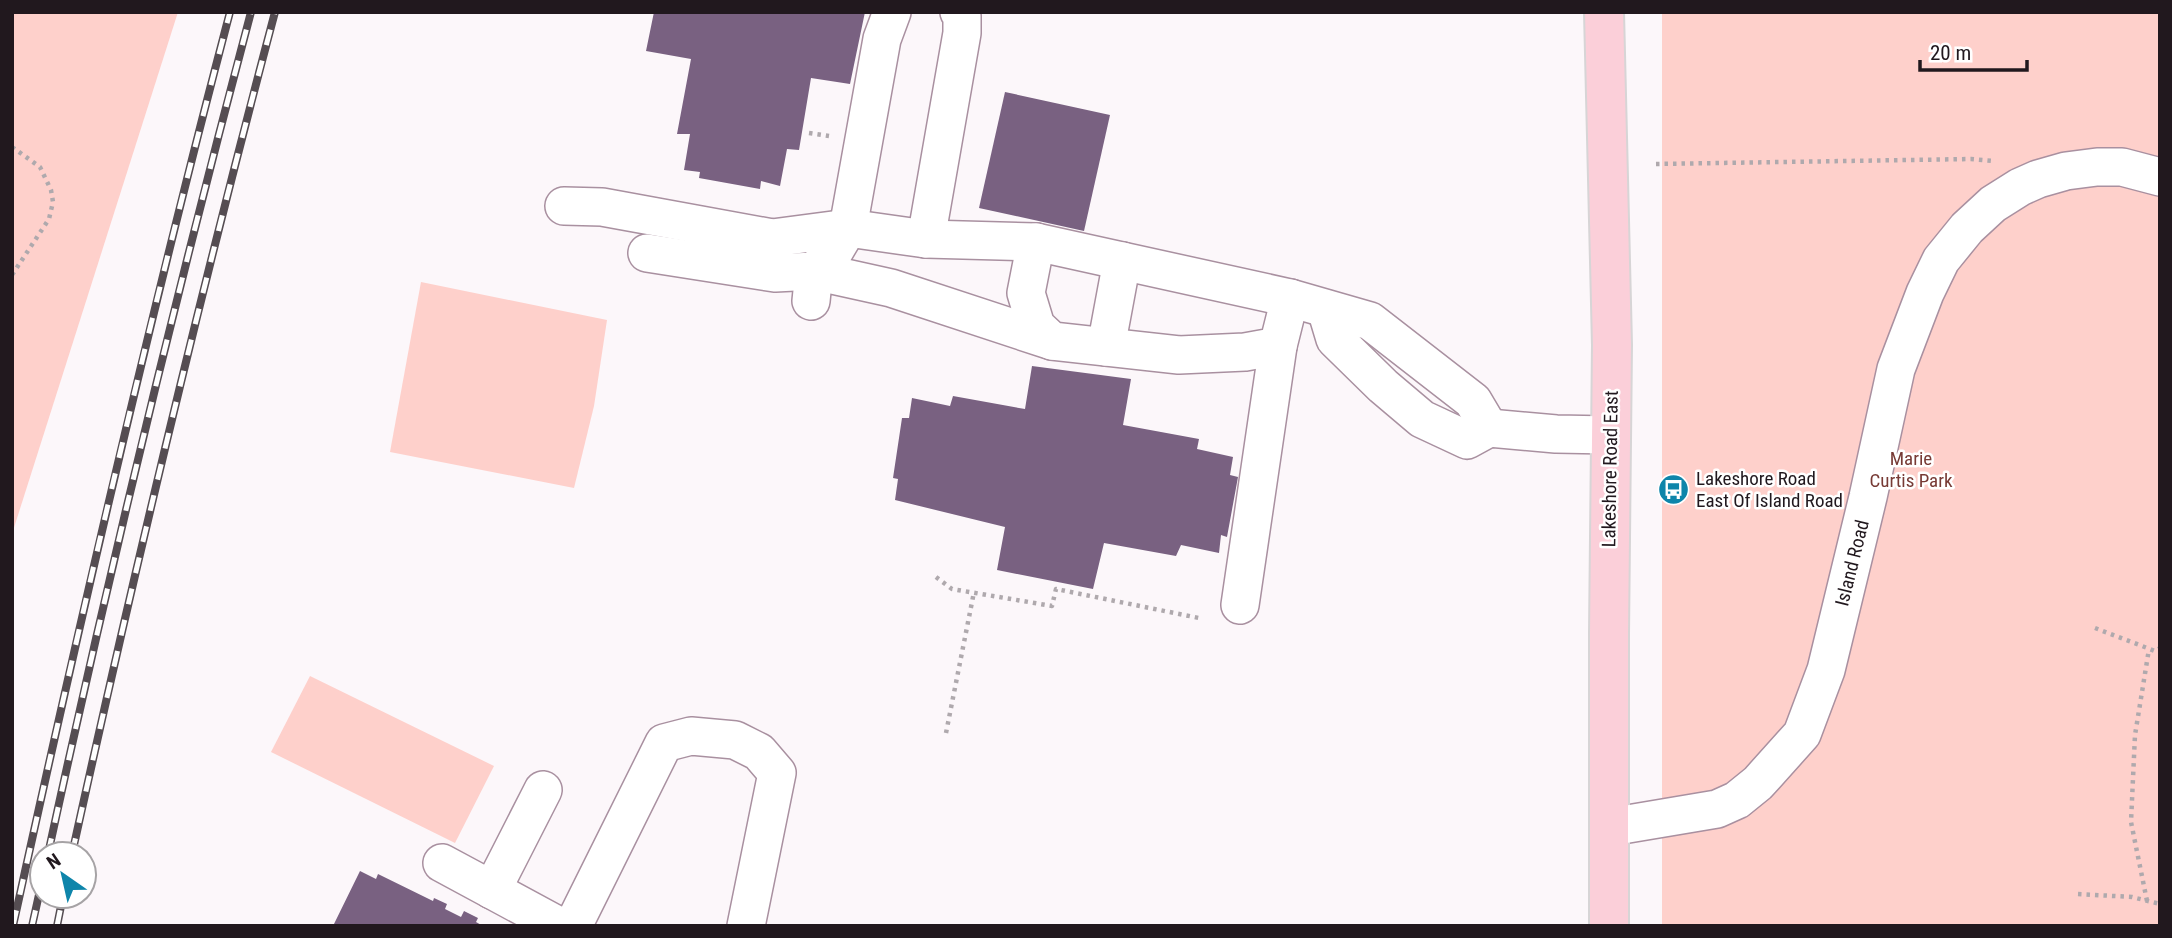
<svg xmlns="http://www.w3.org/2000/svg" width="2172" height="938" font-family="'Roboto Condensed',sans-serif">
  <style>
    .green { fill: #fed0cb }
    .building { fill: #796181 }
    .lines { fill: none; stroke-linecap: round; stroke-linejoin: round }
    .minor-casing { stroke: #a990a0; stroke-width: 40 }
    .major-casing { stroke: #d7d5d6; stroke-width: 42 }
    .path { stroke: #afa9ad; stroke-width: 4.5; stroke-dasharray: 3.5 5; stroke-linecap: butt }
    .minor { stroke: #fff; stroke-width: 37 }
    .major { stroke: #fbcfd9; stroke-width: 38 }
    .rail-casing { stroke: #554d52; stroke-width: 8 }
    .rail { stroke: #fff; stroke-width: 5; stroke-dasharray: 16; stroke-linecap: butt }
    .labels { text-anchor: middle; dominant-baseline: central; stroke-width: 5; stroke-linejoin: round; paint-order: stroke }
    .park-label { font-size: 19px; fill: #773a35; stroke: #fff }
    .street-label { font-size: 19px; fill: #21181e; stroke: #fff }
    .poi-label { font-size: 19px; fill: #21181e; stroke: #fff; text-anchor: start }
  </style>
  <rect width="100%" height="100%" fill="#fcf7fa"/>
  <!-- green -->
  <g class="green">
    <polygon points="12,12 178,12 12,534"/>
    <rect x="1662" y="12" width="498" height="914"/>
    <polygon points="421,282 607,320 594,406 574,488 390,452"/>
    <polygon points="310,676 494,766 455,843 271,752"/>
  </g>
  <!-- building -->
  <g class="building">
    <polygon points="654,12 865,12 850,84 811,78 799,150 787,149 780,186 761,181 760,189 699,178 700,172 684,170 690,134 677,134 691,59 646,51"/>
    <polygon points="1005,92 1110,115 1084,231 979,208"/>
    <polygon points="1032,366 1131,379 1123,425 1199,439 1197,449 1233,457 1230,475 1238,477 1227,537 1221,535 1219,553 1181,545 1176,556 1104,543 1093,589 997,570 1005,527 895,500 898,479 893,478 902,418 909,418 912,398 950,406 953,396 1025,409"/>
    <polygon points="360,871 376,879 378,874 433,901 434,898 447,904 445,909 461,917 464,911 478,918 476,922 483,926 333,926"/>
  </g>
  <g class="lines">
    <defs>
      <g id="minor">
        <polyline points="564,206 602,207 772,238 848,228 926,239 1036,242 1290,298 1370,321 1473,401 1489,428"/>
        <polyline points="926,239 962,33 962,16 959,12"/>
        <polyline points="1036,242 1026,293 1036,326 1052,341 1179,355 1245,352 1278,346 1290,298"/>
        <polyline points="647,253 775,273 814,271 835,250 848,228 882,39 892,12"/>
        <polyline points="811,301 814,271 891,288 1052,341"/>
        <polyline points="1326,309 1335,339 1383,386 1422,419 1467,440 1489,428 1556,434 1610,435"/>
        <polyline points="1106,347 1122,261"/>
        <polyline points="1240,605 1278,346"/>
        <polyline points="1610,827 1717,809 1737,800 1758,783 1802,734 1826,670 1868,497 1896,369 1925,293 1941,260 1967,228 1993,204 2020,187 2038,179 2066,171 2097,167 2122,167 2160,177"/>
        <polyline points="442,863 559,926"/>
        <polyline points="492,890 543,790"/>
        <polyline points="573,926 664,743 691,736 735,740 759,752 777,773 746,926"/>
      </g>
      <polyline id="major" points="1604,12 1612,345 1609,634 1609,926"/>
    </defs>
    <!-- minor casing -->
    <use href="#minor" class="minor-casing"/>
    <!-- major casing -->
    <use href="#major" class="major-casing"/>
    <!-- path -->
    <g class="path">
      <polyline points="809,133 829,136"/>
      <polyline points="12,147 40,167 51,190 53,202 49,219 12,275"/>
      <polyline points="1656,164 1971,159 1993,161"/>
      <polyline points="936,577 952,589 1052,606 1056,589 1199,618"/>
      <polyline points="2095,628 2155,651 2160,648"/>
      <polyline points="946,733 974,592"/>
      <polyline points="2078,894 2132,897 2160,904"/>
      <polyline points="2147,901 2131,822 2135,735 2149,649"/>
    </g>
    <!-- minor -->
    <use href="#minor" class="minor"/>
    <!-- major -->
    <use href="#major" class="major"/>
    <defs>
      <g id="rail">
        <path d="M48,854C109,572 177,291 251,12"/>
        <path d="M72,854C134,572 201,291 275,12"/>
        <path d="M13,926C80,620 150,315 230,12"/>
        <polyline points="32,926 42,881"/>
        <polyline points="57,926 63,896"/>
      </g>
    </defs>
    <!-- rail casing -->
    <use href="#rail" class="rail-casing"/>
    <!-- rail -->
    <use href="#rail" class="rail"/>
  </g>
  <!-- icons -->
  <defs>
    <symbol id="bus-disc" viewBox="-11 -11 22 22"><circle r="9.5" fill="#0e85aa" stroke="#fff"/><path d="M-5-6H5V4H4V6H2V4H-2V6H-4V4H-5ZM-3.5-4V0h7V-4ZM-3.5 1.2v1.5H-2V1.2ZM2 1.2v1.5H3.5V1.2Z" fill="#fff"/></symbol>
  </defs>
  <g fill-rule="evenodd">
    <use href="#bus-disc" x="1656" y="472" width="35" height="35"/>
  </g>
  <g class="labels">
    <!-- park labels -->
    <g class="park-label">
      <text x="1911" y="458">Marie<tspan x="1911" dy="22">Curtis Park</tspan></text>
    </g>
    <!-- street labels -->
    <g class="street-label">
      <text transform="translate(1610 469) rotate(-89)">Lakeshore Road East</text>
      <text transform="translate(1852 563) rotate(-76)">Island Road</text>
    </g>
    <!-- poi labels -->
    <g class="poi-label">
      <text x="1696" y="478">Lakeshore Road<tspan x="1696" dy="22">East Of Island Road</tspan></text>
    </g>
  </g>
  <!-- border -->
  <rect width="2172" height="938" fill="none" stroke="#21181e" stroke-width="28"/>
  <!-- north arrow -->
  <g transform="translate(63 875) rotate(326)"><circle r="33" fill="#ffffff" stroke="#a6a3a5" stroke-width="2"/>
  <path d="M0-5L12 26L0 18L-12 26Z" fill="#0e85aa"/>
  <text y="-10" font-size="19" font-weight="bold" text-anchor="middle" fill="#21181e">N</text>
  </g>
  <!-- scale -->
  <path d="M1920 60v10h107v-10" fill="none" stroke="#21181e" stroke-width="3.5"/>
  <text x="1930" y="60" font-size="21" fill="#21181e" stroke="#ffffff" stroke-width="5" paint-order="stroke">20 m</text>
</svg>
